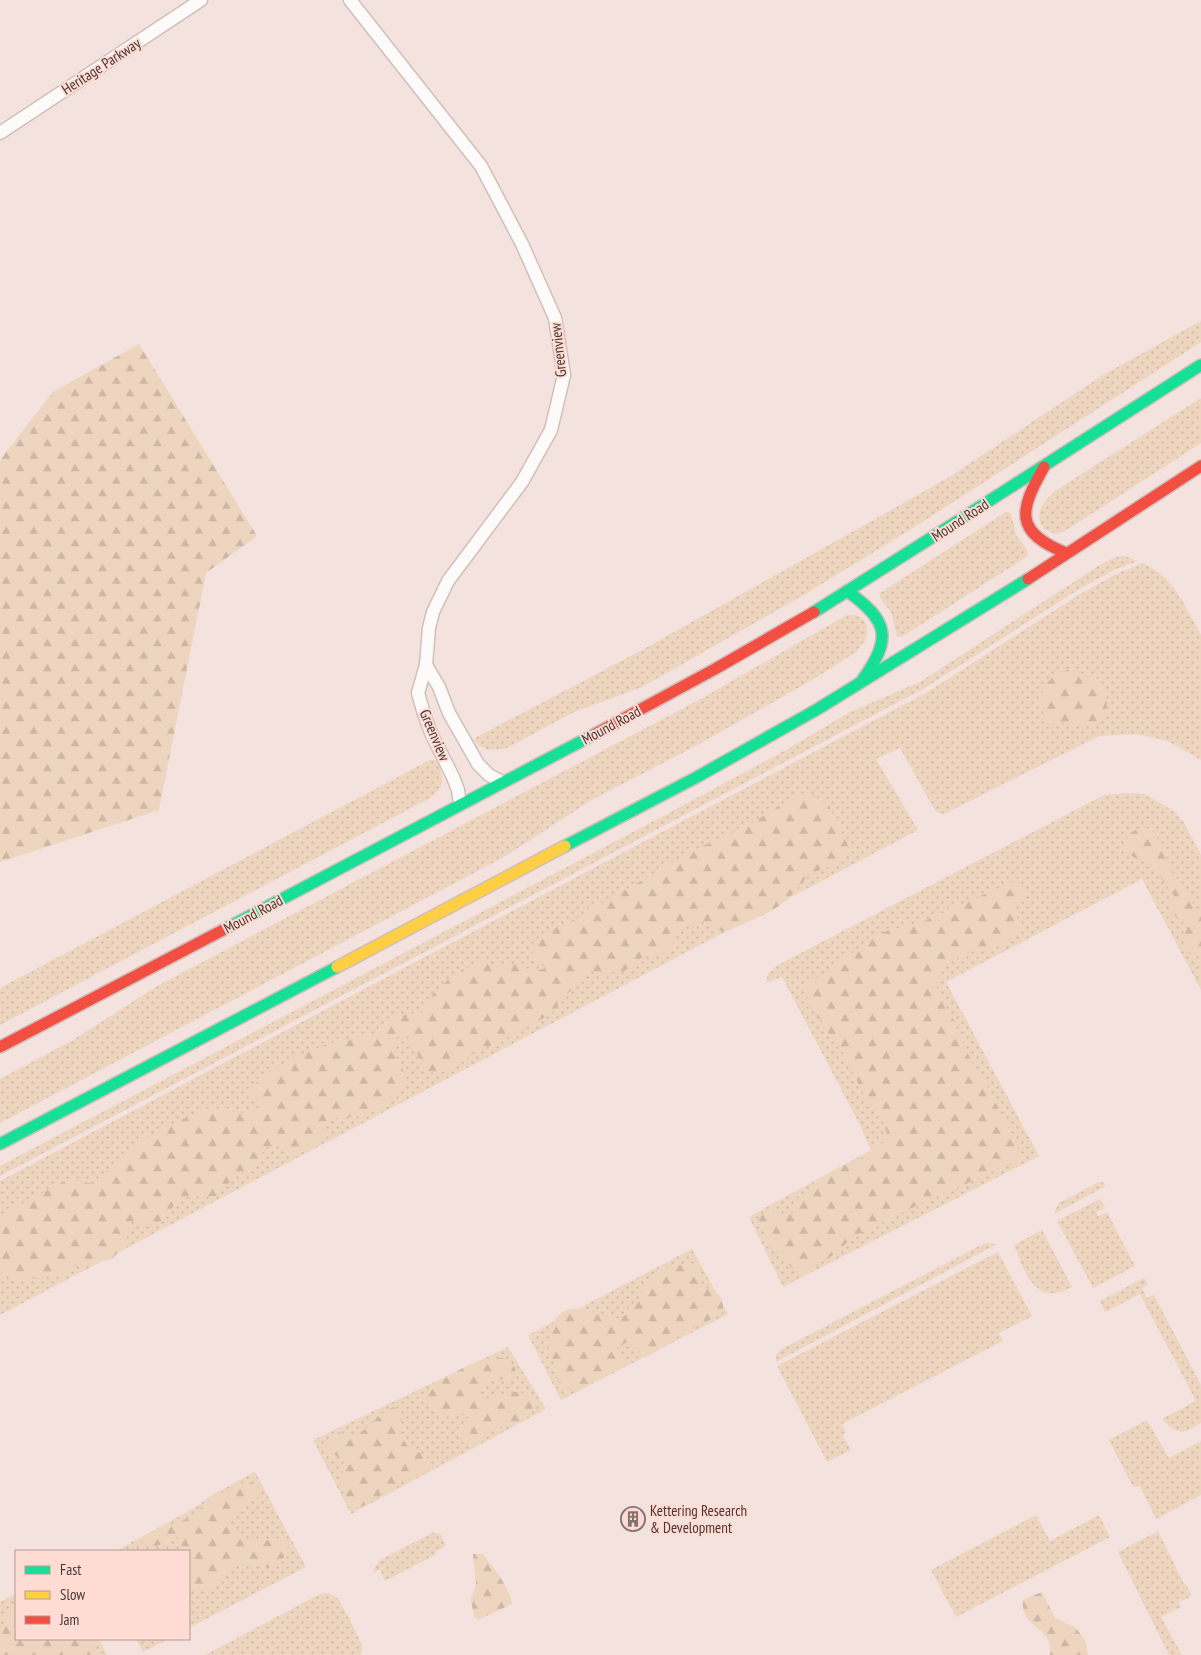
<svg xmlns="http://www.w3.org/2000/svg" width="1201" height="1655" font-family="'PT Sans Narrow',sans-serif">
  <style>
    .grass { fill: url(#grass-dots) }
    .forest { fill: url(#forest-firs) }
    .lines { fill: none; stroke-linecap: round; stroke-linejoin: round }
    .street-casing { stroke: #cfbfbb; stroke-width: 15 }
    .fast-casing { stroke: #cfbfbb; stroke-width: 14 }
    .slow-casing { stroke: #cfbfbb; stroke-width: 14 }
    .jam-casing { stroke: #cfbfbb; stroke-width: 14 }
    .street { stroke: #fdfbfa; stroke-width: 12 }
    .fast { stroke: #16e098; stroke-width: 11 }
    .slow { stroke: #ffcf43; stroke-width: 11 }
    .jam { stroke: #f24e42; stroke-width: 11 }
    .labels { text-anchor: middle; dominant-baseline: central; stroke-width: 4; stroke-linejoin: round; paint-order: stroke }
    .street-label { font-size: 15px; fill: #483733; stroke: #fedcd4 }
    .poi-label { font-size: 15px; fill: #483733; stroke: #fedcd4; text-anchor: start }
  </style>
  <defs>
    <pattern id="grass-dots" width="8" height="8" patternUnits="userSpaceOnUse" patternTransform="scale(1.25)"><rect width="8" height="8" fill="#edd5bf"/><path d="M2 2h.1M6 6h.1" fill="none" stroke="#cdb7a5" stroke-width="1.8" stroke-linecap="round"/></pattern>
    <pattern id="forest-firs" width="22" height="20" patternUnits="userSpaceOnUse" patternTransform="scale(1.25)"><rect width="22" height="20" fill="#edd5bf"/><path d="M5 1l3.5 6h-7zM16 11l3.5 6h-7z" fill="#cdb7a5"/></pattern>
  </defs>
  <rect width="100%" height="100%" fill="#f4e2de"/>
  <!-- grass -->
  <g class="grass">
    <polygon points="1201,321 1201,342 913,528 807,593 642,687 572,713 505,749 488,750 478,745 474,740 477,737 644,649 900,505 951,476 1103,375"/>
    <path d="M1201,398V443L1065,531L1056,534L1044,529C1033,514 1043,502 1055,491Z"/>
    <polygon points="1006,512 1009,512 1011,514 1016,535 1027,550 1028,556 903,636 897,637 891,612 880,598 880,593"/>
    <polygon points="1124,556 1138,561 1114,570 1076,591 923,689 0,1176 0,1166 669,813 786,750 850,712 920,682 1100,565 1116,557"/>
    <polygon points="1143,563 1161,574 1174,588 1182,600 1201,635 1201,760 1168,741 1136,734 1099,736 944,814 936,812 900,748 876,759 918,830 0,1315 0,1181 926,693 1077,596 1116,574"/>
    <polygon points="847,615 854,615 860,617 865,621 867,627 866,639 856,652 812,680 701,743 590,801 504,857 0,1123 0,1079 73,1040 159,985 697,701"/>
    <path d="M430,760H436C444,776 446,786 430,798L0,1025V988Z"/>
    <polygon points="1126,793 1144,794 1174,811 1184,823 1201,855 1201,990 1142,879 946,982 1039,1156 783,1287 749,1217 871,1150 860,1125 782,977 766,983 768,974 778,965 1104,795"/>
    <polygon points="1099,1182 1102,1182 1105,1184 1104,1187 1054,1214 1059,1203"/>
    <polygon points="1100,1199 1105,1208 1096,1212 1098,1216 1107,1212 1135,1266 1093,1288 1057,1221"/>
    <path d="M1042,1230L1072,1287C1067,1289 1061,1292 1056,1293C1031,1297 1021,1263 1014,1245Z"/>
    <polygon points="985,1243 997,1244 776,1362 776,1355 780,1350"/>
    <polygon points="692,1249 728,1314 561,1400 528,1335"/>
    <polygon points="998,1252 1032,1316 999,1333 1003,1341 842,1424 846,1433 843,1435 851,1450 827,1462 777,1366"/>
    <path d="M1144,1278L1148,1285L1142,1288L1147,1298L1154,1295L1201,1385V1423C1182,1434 1178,1436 1162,1419L1196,1401L1140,1294L1105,1312L1100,1301Z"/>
    <polygon points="508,1347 546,1409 351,1514 313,1440"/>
    <polygon points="1147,1420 1169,1458 1201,1441 1201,1495 1156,1519 1140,1486 1133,1487 1109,1440"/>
    <polygon points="255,1472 306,1567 189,1628 189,1551 116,1551 196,1507 212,1495"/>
    <polygon points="1036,1515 1050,1541 1099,1515 1110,1537 956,1617 931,1570"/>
    <polygon points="1158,1531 1184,1584 1185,1583 1192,1596 1179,1602 1181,1607 1161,1617 1182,1655 1169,1655 1118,1552"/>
    <polygon points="434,1532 441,1535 446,1546 436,1551 437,1554 385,1581 380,1570 403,1557 373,1573 375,1567 380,1560"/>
    <polygon points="328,1593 338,1598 345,1611 362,1644 361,1655 205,1655 320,1594"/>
    <polygon points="16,1594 16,1639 99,1639 107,1655 0,1655 0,1602"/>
    <polygon points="136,1639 169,1639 143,1652"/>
  </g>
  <!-- forest -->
  <g class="forest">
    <polygon points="139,344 257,536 206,573 159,810 0,862 0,460 53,392"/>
    <path d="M1067,670C1086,674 1113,686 1106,709C1105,716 1100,721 1094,724C1090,726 1084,728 1079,727C1076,726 1072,723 1069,721L1058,724L1047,723C1036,698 1040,680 1067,670Z"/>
    <path d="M800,793L812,794L829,806L850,850C842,870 833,864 817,871C803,877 795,894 783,903C771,913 739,926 724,932L713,928L705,921L693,923L684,929L676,936L672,946L663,953L641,958L623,972L601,973L590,971L581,978L575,987L566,995L552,1013L523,1030L473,1054L455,1067L435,1075L431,1071H427C418,1059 415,1044 404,1033L395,1039C389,1060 404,1062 406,1079C407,1086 402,1092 398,1096C379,1115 357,1117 332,1118C327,1124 326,1129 323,1135C316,1147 298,1158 285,1153C282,1151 279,1147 277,1144L266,1148L251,1167L232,1180L216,1196C204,1197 194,1192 182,1198C169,1204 169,1224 153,1226C146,1227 137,1222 130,1221L127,1232V1243L112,1259L91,1264H79L69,1268L61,1276L14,1280L3,1275L0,1270V1216L51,1188L71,1179L93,1184L109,1168L118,1162L145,1138L187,1117L209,1108L242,1113L264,1107L257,1098L249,1091C273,1061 334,1037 371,1036C385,1019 400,1013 422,1013L426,1001L453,975L463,969L483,961C495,968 503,968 516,964C526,973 533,973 545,968L529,949L535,940L544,934L575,919L694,850L747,826Z"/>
    <path d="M1140,828H1147L1156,834L1169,868L1201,915V949L1192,955L1187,952C1183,943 1183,934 1188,925C1182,921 1170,915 1170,907C1169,903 1173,898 1174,895L1156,871L1154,866C1148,862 1141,862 1135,858C1118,848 1125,834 1140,828Z"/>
    <path d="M1017,880L1025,889L1023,899L1016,908L1019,931C1014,937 1008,942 1001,945C991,949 981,949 971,952C954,957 933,972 938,992C939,998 949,1012 953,1019C962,1038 968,1060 982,1076L1019,1149L1021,1155L1017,1164L1005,1165L994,1170L964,1185L928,1200L855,1236L829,1258L801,1275C781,1260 766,1243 759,1220L765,1209L776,1213L784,1219L793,1212L794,1201L832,1172L842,1166L862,1158L871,1150L882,1144L887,1133L883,1122L875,1114L869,1105L842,1051L835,1043L813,1009L803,989L820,975L830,970L849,955L877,936L887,931L922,922Z"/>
    <path d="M690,1263L696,1264L700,1267V1286C714,1288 727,1297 722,1313C711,1321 698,1324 687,1331C672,1340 660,1351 644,1358L632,1345L627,1342L617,1348V1353L625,1361C619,1373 578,1392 564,1390L555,1375V1364L550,1353L551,1342L548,1334C566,1282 607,1328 624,1316C641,1304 643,1282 658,1269Z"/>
    <path d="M502,1358C515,1362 521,1372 508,1380C495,1378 478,1379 478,1396L483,1400C500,1396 521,1384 535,1400C537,1423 508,1424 493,1431C479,1438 480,1449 462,1442C456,1431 464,1427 468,1417L465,1413C453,1412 449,1419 437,1413L427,1397C431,1382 467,1365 482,1360C488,1358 496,1358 502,1358Z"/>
    <path d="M395,1407C407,1413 401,1420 401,1431C401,1434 403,1438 405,1442C412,1456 433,1448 429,1471C421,1480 414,1476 404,1480C386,1488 372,1506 353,1509C348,1503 339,1486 340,1478C341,1474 344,1470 346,1467L342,1459L327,1450L326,1443L330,1438L340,1432C344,1433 348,1435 352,1435C367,1435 378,1410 395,1407Z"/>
    <path d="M247,1482C256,1483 261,1488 258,1497C247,1504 223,1512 232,1529C238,1539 244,1540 254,1539C259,1539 265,1541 270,1540C277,1538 281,1536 288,1540C289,1546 288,1549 285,1555C273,1579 257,1560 238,1565C232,1567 230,1572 227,1576C216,1591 205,1597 189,1585V1551H180L181,1541L177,1537C167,1542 152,1550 142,1545L143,1539L152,1532L184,1520L226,1490Z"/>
    <path d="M473,1554H483C494,1569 509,1586 512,1604L478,1620L474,1617L471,1600L476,1584Z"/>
    <path d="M1042,1592L1055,1618L1076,1628L1085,1640L1088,1655H1050C1053,1629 1031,1631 1024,1612C1023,1608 1023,1603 1022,1600Z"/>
    <polygon points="16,1608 16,1639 94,1639 98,1655 0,1655 0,1630 4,1627 5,1616"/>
  </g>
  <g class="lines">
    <defs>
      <g id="street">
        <polyline points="350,0 481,166 522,244 555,318 564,375 551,430 522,482 448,581 433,612 429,628 426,665 418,693 424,714 431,733 453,777 458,790 460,804"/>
        <polyline points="0,133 201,0"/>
        <polyline points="426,665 439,687 449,713 478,764 489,775 502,782"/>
      </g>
      <g id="fast">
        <path d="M847,591C888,620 893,638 863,679"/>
        <polyline points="814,612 939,533 1201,365"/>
        <polyline points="565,846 697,777 816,710 1028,579"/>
        <polyline points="223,930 597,733"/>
        <polyline points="0,1144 337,967"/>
      </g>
      <polyline id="slow" points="337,967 565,846"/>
      <g id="jam">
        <path d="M1044,467C1019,511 1014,532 1066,553"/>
        <polyline points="1028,579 1201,466"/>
        <polyline points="597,733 715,669 814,612"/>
        <polyline points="0,1047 223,930"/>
      </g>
    </defs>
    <!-- street casing -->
    <use href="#street" class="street-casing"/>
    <!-- fast casing -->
    <use href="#fast" class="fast-casing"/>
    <!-- slow casing -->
    <use href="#slow" class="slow-casing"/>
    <!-- jam casing -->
    <use href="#jam" class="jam-casing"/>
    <!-- street -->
    <use href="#street" class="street"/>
    <!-- fast -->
    <use href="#fast" class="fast"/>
    <!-- slow -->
    <use href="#slow" class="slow"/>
    <!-- jam -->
    <use href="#jam" class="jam"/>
  </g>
  <!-- icons -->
  <defs>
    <symbol id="building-ring" viewBox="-11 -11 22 22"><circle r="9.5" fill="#fedcd4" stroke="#84736f" stroke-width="1.5"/><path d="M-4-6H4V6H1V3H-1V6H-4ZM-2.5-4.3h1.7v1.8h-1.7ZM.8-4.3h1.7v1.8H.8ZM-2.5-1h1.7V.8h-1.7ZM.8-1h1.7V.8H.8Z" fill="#84736f"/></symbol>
  </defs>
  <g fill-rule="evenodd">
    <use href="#building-ring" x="619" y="1505" width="28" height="28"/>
  </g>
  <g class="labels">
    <!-- street labels -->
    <g class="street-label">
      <text transform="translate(101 66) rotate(-33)">Heritage Parkway</text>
      <text transform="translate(558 350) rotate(-96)">Greenview</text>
      <text transform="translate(960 520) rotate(-33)">Mound Road</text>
      <text transform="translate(611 725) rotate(-28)">Mound Road</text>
      <text transform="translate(435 735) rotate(67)">Greenview</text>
      <text transform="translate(253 914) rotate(-28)">Mound Road</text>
    </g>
    <!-- poi labels -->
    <g class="poi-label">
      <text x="650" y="1510">Kettering Research<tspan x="650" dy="17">&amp; Development</tspan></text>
    </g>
  </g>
  <!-- legend -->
  <rect x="15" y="1550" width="175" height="90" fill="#fedcd4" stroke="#b59a94"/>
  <rect x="25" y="1566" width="25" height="8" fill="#16e098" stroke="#b59a94"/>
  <text x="60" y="1575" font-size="15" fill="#483733">Fast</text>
  <rect x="25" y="1591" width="25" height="8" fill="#ffcf43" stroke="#b59a94"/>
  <text x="60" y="1600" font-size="15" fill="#483733">Slow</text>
  <rect x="25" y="1616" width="25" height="8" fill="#f24e42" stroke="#b59a94"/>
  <text x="60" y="1625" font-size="15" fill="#483733">Jam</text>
</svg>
